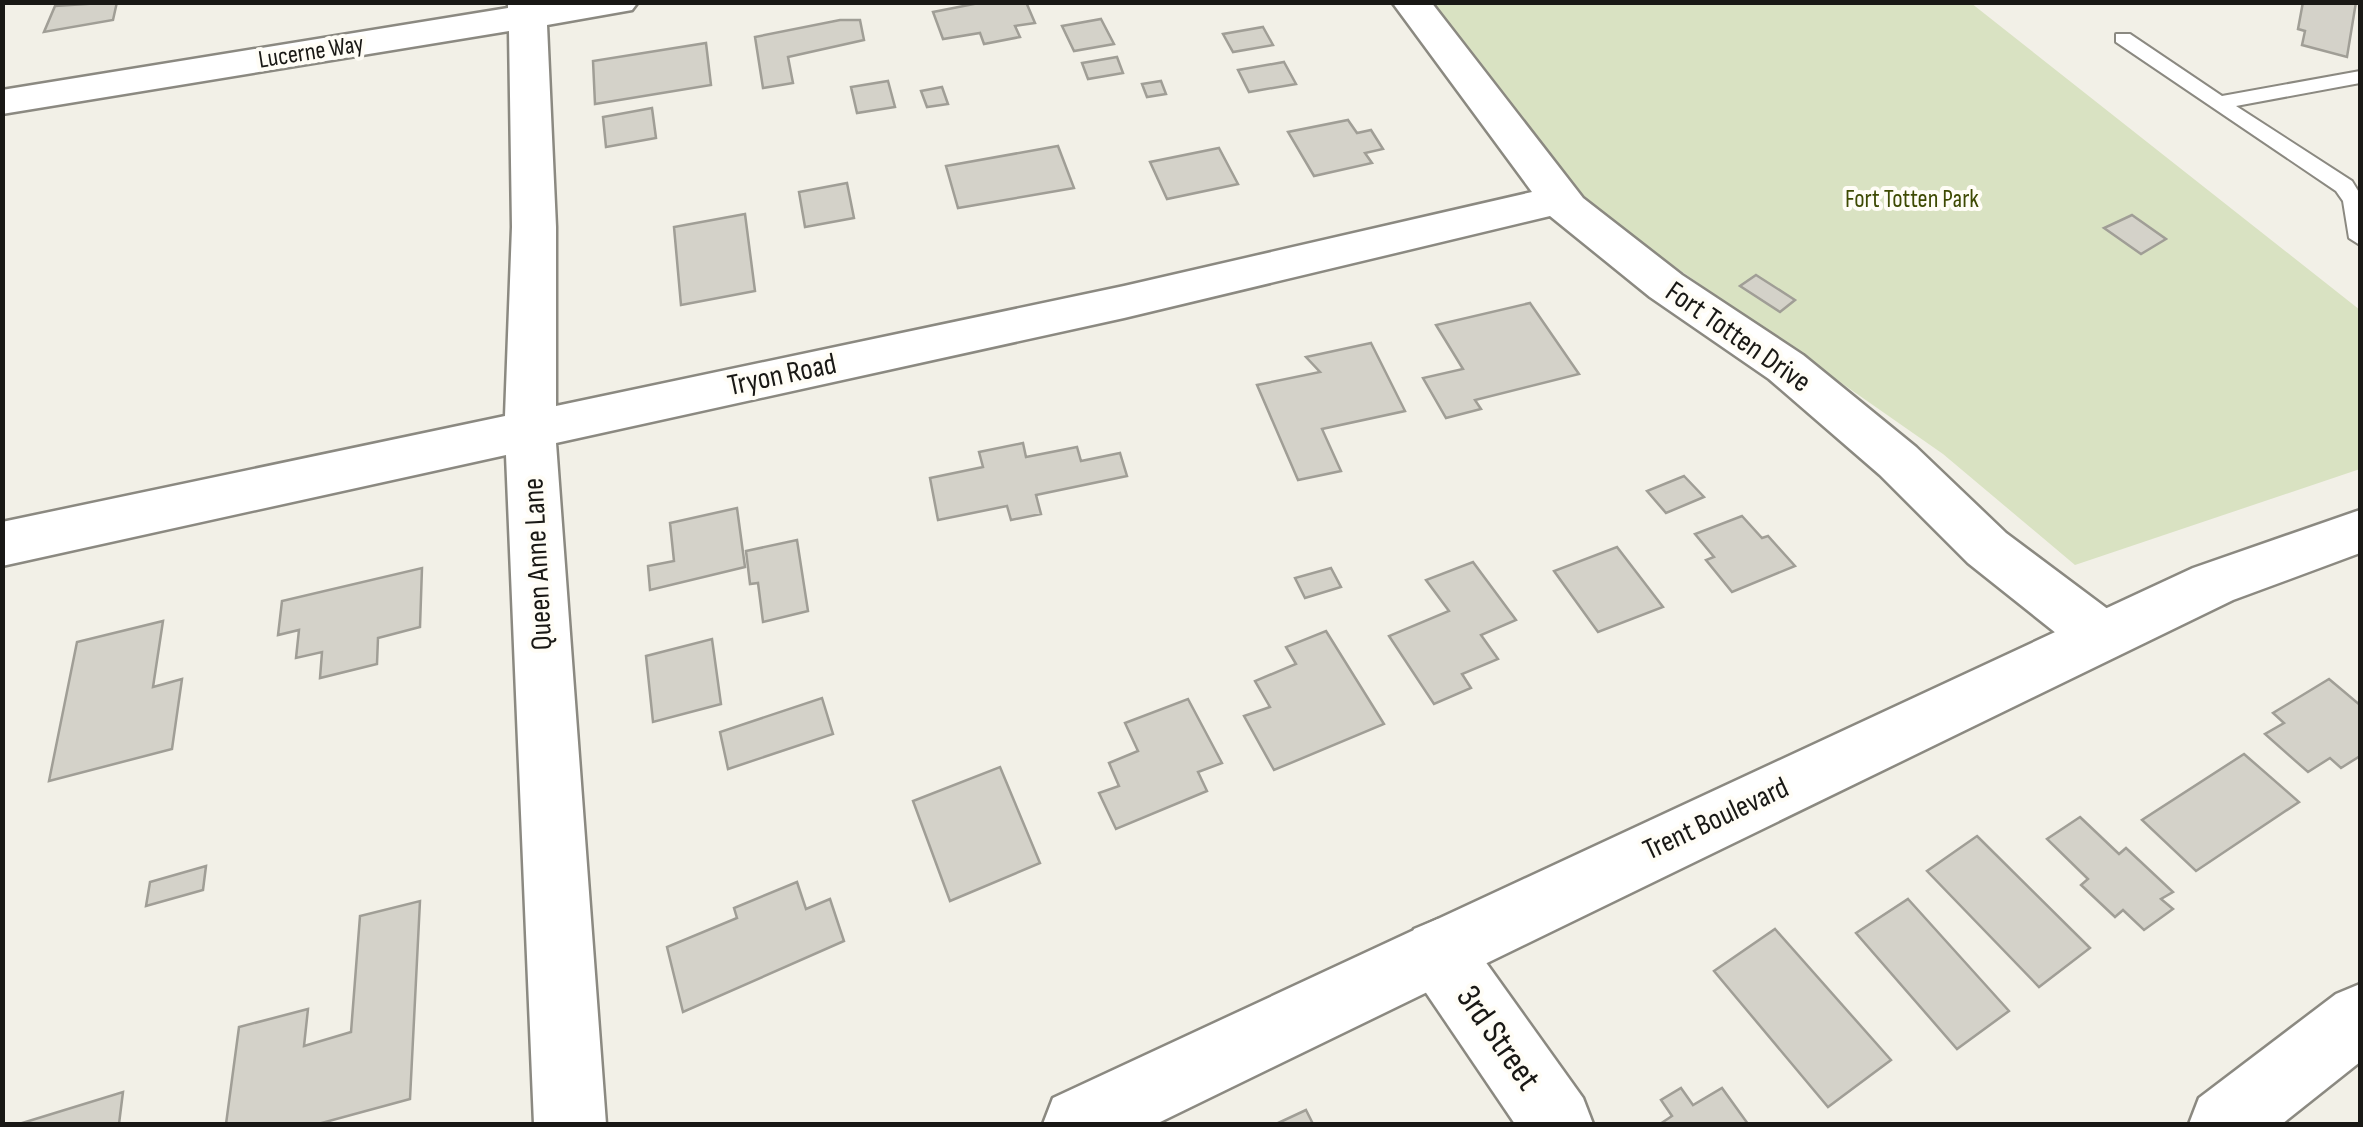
<svg xmlns="http://www.w3.org/2000/svg" width="2363" height="1127" font-family="'Sofia Sans Condensed',sans-serif">
  <style>
    .green { fill: #d9e2c2 }
    .building { fill: #d4d2c9; stroke: #a09e96; stroke-width: 2.5 }
    .lines { fill: none; stroke-linecap: round; stroke-linejoin: round }
    .service-casing { stroke: #8b8981; stroke-width: 4 }
    .minor-casing { stroke: #8b8981; stroke-width: 5 }
    .tertiary-casing { stroke: #8b8981; stroke-width: 5 }
    .service { fill: #fff; fill-rule: evenodd }
    .minor { fill: #fff; fill-rule: evenodd }
    .tertiary { fill: #fff; fill-rule: evenodd }
    .labels { text-anchor: middle; dominant-baseline: central; stroke-width: 8; stroke-linejoin: round; paint-order: stroke }
    .far-street-label { font-size: 25px; fill: #191815; stroke: #fffdf6 }
    .far-park-label { font-size: 25px; fill: #3e4a03; stroke: #fffdf6 }
    .street-label { font-size: 30px; fill: #191815; stroke: #fffdf6 }
    .near-street-label { font-size: 35px; fill: #191815; stroke: #fffdf6 }
  </style>
  <rect width="100%" height="100%" fill="#f2f0e7"/>
  <!-- green -->
  <polygon class="green" points="1430,3 1971,3 2360,310 2360,469 2075,565 1943,454 1578,199"/>
  <!-- building -->
  <g class="building">
    <polygon points="117,2 113,20 44,32 55,6"/>
    <polygon points="1026,2 1035,23 1015,26 1020,37 984,44 980,33 943,39 933,12 984,2"/>
    <polygon points="2303,2 2356,2 2347,57 2302,45 2305,31 2298,29"/>
    <polygon points="1101,19 1114,44 1074,51 1062,26"/>
    <polygon points="840,20 860,20 864,40 788,57 793,83 763,88 755,37"/>
    <polygon points="1263,27 1273,45 1233,52 1223,34"/>
    <polygon points="706,43 711,85 595,104 593,61"/>
    <polygon points="1117,57 1123,73 1088,79 1082,63"/>
    <polygon points="1284,62 1296,84 1249,92 1238,70"/>
    <polygon points="888,81 895,107 857,113 851,87"/>
    <polygon points="1161,81 1166,94 1147,97 1142,84"/>
    <polygon points="942,87 948,104 927,107 921,91"/>
    <polygon points="652,108 656,138 606,147 603,117"/>
    <polygon points="1348,120 1357,133 1371,130 1383,149 1365,153 1372,163 1314,176 1288,132"/>
    <polygon points="1058,146 1074,188 958,208 946,166"/>
    <polygon points="1219,148 1238,184 1167,199 1150,162"/>
    <polygon points="847,183 854,218 805,227 799,192"/>
    <polygon points="745,214 755,291 681,305 674,227"/>
    <polygon points="2132,215 2166,239 2141,254 2104,228"/>
    <polygon points="1756,275 1795,300 1780,312 1740,286"/>
    <polygon points="1530,303 1579,374 1475,400 1481,409 1446,418 1423,378 1463,369 1436,325"/>
    <polygon points="1371,343 1405,411 1322,429 1341,471 1298,480 1257,385 1320,372 1306,357"/>
    <polygon points="1023,443 1026,457 1077,447 1081,461 1120,453 1127,476 1036,495 1041,514 1011,520 1007,506 938,520 930,478 983,467 979,452"/>
    <polygon points="1684,476 1704,497 1666,513 1647,491"/>
    <polygon points="737,508 745,567 650,590 648,566 674,561 670,523"/>
    <polygon points="1742,516 1762,538 1768,536 1795,566 1732,592 1706,560 1714,557 1695,534"/>
    <polygon points="797,540 808,611 763,622 758,583 750,584 746,551"/>
    <polygon points="1617,547 1663,607 1598,632 1554,571"/>
    <polygon points="1473,562 1516,620 1481,635 1498,659 1462,674 1471,688 1434,704 1389,636 1449,611 1426,580"/>
    <polygon points="422,568 420,627 378,638 377,664 320,678 322,652 296,658 299,630 278,635 282,601"/>
    <polygon points="1331,568 1341,587 1305,598 1295,578"/>
    <polygon points="163,621 153,687 182,679 172,749 49,781 77,642"/>
    <polygon points="1326,631 1384,724 1274,770 1244,716 1270,707 1255,681 1296,664 1286,647"/>
    <polygon points="712,639 721,704 653,722 646,656"/>
    <polygon points="2329,679 2360,705 2360,756 2341,768 2330,758 2308,772 2265,734 2284,723 2273,713"/>
    <polygon points="822,698 833,734 728,769 720,732"/>
    <polygon points="1188,699 1222,763 1198,772 1207,791 1116,829 1099,793 1119,786 1109,763 1138,751 1125,723"/>
    <polygon points="2244,754 2299,802 2196,871 2142,820"/>
    <polygon points="1000,767 1040,863 950,901 913,801"/>
    <polygon points="2080,817 2119,854 2126,848 2173,892 2161,899 2173,909 2144,930 2123,910 2115,917 2081,885 2088,879 2047,839"/>
    <polygon points="1977,836 2090,948 2039,987 1927,871"/>
    <polygon points="206,866 203,890 146,906 150,882"/>
    <polygon points="797,882 806,909 830,899 844,941 683,1012 667,947 737,918 734,908"/>
    <polygon points="1908,899 2009,1011 1957,1049 1856,933"/>
    <polygon points="420,901 410,1099 318,1124 226,1124 239,1027 308,1009 304,1046 351,1032 360,916"/>
    <polygon points="1775,929 1891,1060 1828,1107 1714,971"/>
    <polygon points="1681,1088 1693,1105 1722,1088 1748,1124 1660,1124 1672,1116 1661,1100"/>
    <polygon points="123,1092 119,1124 19,1124"/>
    <polygon points="1306,1110 1313,1124 1276,1124"/>
  </g>
  <g class="lines">
    <defs>
      <polygon id="service" points="2116,34 2130,34 2222,96 2360,71 2360,83 2236,106 2352,181 2360,194 2360,245 2349,238 2343,201 2336,191 2116,42"/>
      <g id="minor">
        <polygon points="508,2 638,2 632,10 547,25 556,227 556,406 1124,286 1532,192 1392,2 1431,2 1583,198 1682,275 1803,355 1916,447 2006,533 2121,619 2130,636 2121,653 2101,660 2081,653 1968,563 1880,475 1769,379 1650,297 1550,216 1124,318 556,443 606,1124 534,1124 506,455 2,566 2,522 505,416 512,227 509,31 2,114 2,90 508,8"/>
        <polygon points="1438,919 1462,929 1583,1098 1593,1124 1515,1124 1414,975 1405,952 1414,929"/>
        <polygon points="2360,984 2360,1062 2282,1124 2189,1124 2199,1098 2336,994"/>
      </g>
      <polygon id="tertiary" points="2360,510 2360,553 2233,600 1156,1124 1043,1124 1053,1098 2193,568"/>
    </defs>
    <!-- service casing -->
    <use href="#service" class="service-casing"/>
    <!-- minor casing -->
    <use href="#minor" class="minor-casing"/>
    <!-- tertiary casing -->
    <use href="#tertiary" class="tertiary-casing"/>
    <!-- service -->
    <use href="#service" class="service"/>
    <!-- minor -->
    <use href="#minor" class="minor"/>
    <!-- tertiary -->
    <use href="#tertiary" class="tertiary"/>
  </g>
  <g class="labels">
    <!-- far-street labels -->
    <g class="far-street-label">
      <text transform="translate(311 52) rotate(-9)">Lucerne Way</text>
    </g>
    <!-- far-park labels -->
    <g class="far-park-label">
      <text x="1912" y="199">Fort Totten Park</text>
    </g>
    <!-- street labels -->
    <g class="street-label">
      <text transform="translate(1738 337) rotate(35)">Fort Totten Drive</text>
      <text transform="translate(782 375) rotate(-12)">Tryon Road</text>
      <text transform="translate(538 564) rotate(-93)">Queen Anne Lane</text>
      <text transform="translate(1716 819) rotate(-25)">Trent Boulevard</text>
    </g>
    <!-- near-street labels -->
    <g class="near-street-label">
      <text transform="translate(1498 1038) rotate(55)">3rd Street</text>
    </g>
  </g>
  <!-- border -->
  <rect width="2363" height="1127" fill="none" stroke="#191815" stroke-width="10"/>
</svg>
